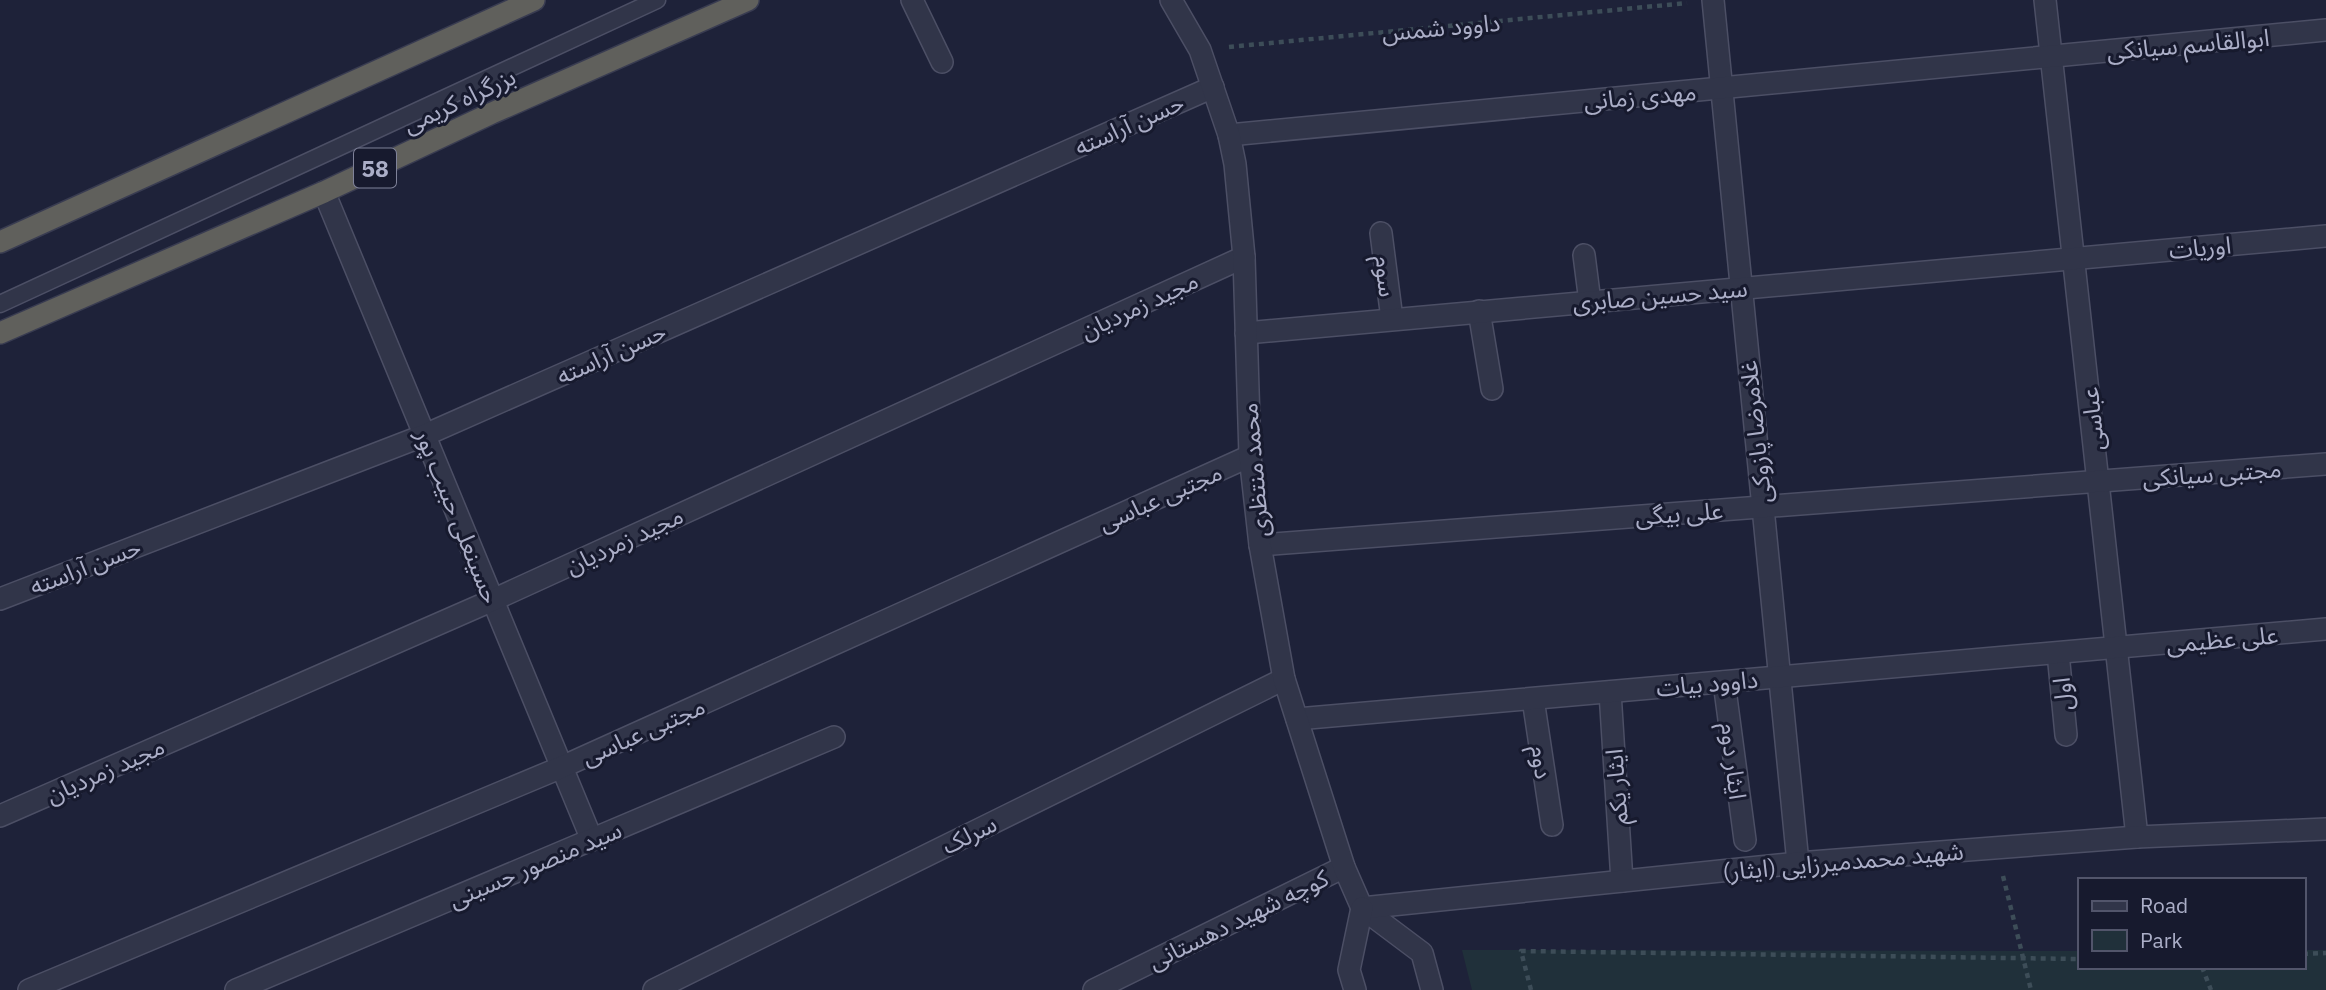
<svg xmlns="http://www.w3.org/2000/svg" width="2326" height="990" font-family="'IBM Plex Sans','Noto Sans Arabic',sans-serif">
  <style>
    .green { fill: #20303a }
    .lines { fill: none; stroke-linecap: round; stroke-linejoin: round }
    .service-casing { stroke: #4c4f65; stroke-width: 19 }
    .minor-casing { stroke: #4c4f65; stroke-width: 24 }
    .tertiary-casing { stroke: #4c4f65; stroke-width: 24 }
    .trunk-casing { stroke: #393c51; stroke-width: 24 }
    .path { stroke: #3d4d58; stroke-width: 4.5; stroke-dasharray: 5 5; stroke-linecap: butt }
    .service { stroke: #313549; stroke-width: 16 }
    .minor { stroke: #313549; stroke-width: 21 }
    .tertiary { stroke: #313549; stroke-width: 21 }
    .trunk { stroke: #60605c; stroke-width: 21 }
    .labels { text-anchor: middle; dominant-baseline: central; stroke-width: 6; stroke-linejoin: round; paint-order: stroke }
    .shield { fill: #171a2e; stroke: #7f8299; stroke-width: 2 }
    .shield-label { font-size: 23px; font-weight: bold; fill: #abaec7 }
    .street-label { font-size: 24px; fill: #abaec7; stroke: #171a2e }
  </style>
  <rect width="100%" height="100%" fill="#1e2239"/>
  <!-- green -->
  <polygon class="green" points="1462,950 2079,951 2079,967 2303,967 2303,950 2326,950 2326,990 1472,990"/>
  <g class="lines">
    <defs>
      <polyline id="service" points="0,304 657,0"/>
      <g id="minor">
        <polyline points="912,0 942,62"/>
        <polyline points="1713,0 1798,863"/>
        <polyline points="2045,0 2137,837"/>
        <polyline points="1229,135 2326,30"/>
        <polyline points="324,192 592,840"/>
        <polyline points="1381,233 1392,319"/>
        <polyline points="1584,255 1590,302"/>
        <polyline points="1479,311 1492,389"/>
        <polyline points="1246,333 2326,236"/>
        <polyline points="1260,545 2326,464"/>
        <polyline points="0,599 425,435 1213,87"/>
        <polyline points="2058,653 2066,735"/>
        <polyline points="1724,682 1745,840"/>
        <polyline points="1610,692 1622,881"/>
        <polyline points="1533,699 1552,825"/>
        <polyline points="1297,719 2326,629"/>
        <polyline points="0,816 493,600 1244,257"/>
        <polyline points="29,990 562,767 1250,456"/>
        <polyline points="236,990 834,737"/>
        <polyline points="654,990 1284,679"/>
        <polyline points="1094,990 1344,867"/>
      </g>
      <g id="tertiary">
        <polyline points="1171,0 1200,50 1229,135 1235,164 1244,257 1250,456 1260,545 1284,679 1344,867 1362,908 1422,953 1432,990"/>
        <polyline points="1362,908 1798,863 2137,837 2326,829"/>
        <polyline points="1355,990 1349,970 1362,908"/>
      </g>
      <g id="trunk">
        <polyline points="0,242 534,0"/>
        <polyline points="0,333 324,192 492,113 748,0"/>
      </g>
    </defs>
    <!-- service casing -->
    <use href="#service" class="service-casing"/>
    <!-- minor casing -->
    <use href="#minor" class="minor-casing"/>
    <!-- tertiary casing -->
    <use href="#tertiary" class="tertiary-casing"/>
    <!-- trunk casing -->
    <use href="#trunk" class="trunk-casing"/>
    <!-- path -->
    <g class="path">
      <polyline points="1229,47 1687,3"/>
      <polyline points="2003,876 2031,990"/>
      <polyline points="2303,954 2326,953"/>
      <polyline points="2202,967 2211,990"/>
      <polyline points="1531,990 1521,951 2079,959"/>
    </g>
    <!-- service -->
    <use href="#service" class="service"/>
    <!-- minor -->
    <use href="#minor" class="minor"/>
    <!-- tertiary -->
    <use href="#tertiary" class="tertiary"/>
    <!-- trunk -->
    <use href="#trunk" class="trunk"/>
  </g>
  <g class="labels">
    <!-- shield labels -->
    <rect class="shield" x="354" y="148.5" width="42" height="39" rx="5"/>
    <g class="shield-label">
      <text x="375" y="168">58</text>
    </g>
    <!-- street labels -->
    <g class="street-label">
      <text transform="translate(1441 27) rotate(-5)">داوود شمس</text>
      <text transform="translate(2188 44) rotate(-5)">ابوالقاسم سیانکی</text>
      <text transform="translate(1640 96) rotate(-5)">مهدی زمانی</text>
      <text transform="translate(459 100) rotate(-25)">بزرگراه کریمی</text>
      <text transform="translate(1129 124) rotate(-24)">حسن آراسته</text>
      <text transform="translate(2200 247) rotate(-5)">اوریات</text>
      <text transform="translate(1386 276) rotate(83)">سوم</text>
      <text transform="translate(1660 295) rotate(-5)">سید حسین صابری</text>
      <text transform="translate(1139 305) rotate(-25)">مجید زمردیان</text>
      <text transform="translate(611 353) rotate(-24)">حسن آراسته</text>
      <text transform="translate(2092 419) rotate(-96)">عباسی</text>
      <text transform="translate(1755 432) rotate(-96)">غلامرضا پازوکی</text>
      <text transform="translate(1254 470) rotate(-95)">محمد منتظری</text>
      <text transform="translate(2212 473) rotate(-4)">مجتبی سیانکی</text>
      <text transform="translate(1160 497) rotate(-24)">مجتبی عباسی</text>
      <text transform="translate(1679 513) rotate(-4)">علی بیگی</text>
      <text transform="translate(458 516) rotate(68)">حسینعلی حبیب پور</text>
      <text transform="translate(624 540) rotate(-25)">مجید زمردیان</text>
      <text transform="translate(85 566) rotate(-21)">حسن آراسته</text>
      <text transform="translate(2222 639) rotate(-5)">علی عظیمی</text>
      <text transform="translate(1707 683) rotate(-5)">داوود بیات</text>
      <text transform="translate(2062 694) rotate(-95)">اول</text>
      <text transform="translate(643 731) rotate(-24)">مجتبی عباسی</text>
      <text transform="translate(1734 761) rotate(83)">ایثار دوم</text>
      <text transform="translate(1542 762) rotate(81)">دوم</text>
      <text transform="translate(105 770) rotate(-24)">مجید زمردیان</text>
      <text transform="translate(1616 787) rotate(-94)">ایثار یکم</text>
      <text transform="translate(969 834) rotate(-26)">سرلک</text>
      <text transform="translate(1843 861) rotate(-5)">شهید محمدمیرزایی (ایثار)</text>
      <text transform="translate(535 864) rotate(-23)">سید منصور حسینی</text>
      <text transform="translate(1238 919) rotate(-26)">کوچه شهید دهستانی</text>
    </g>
  </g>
  <!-- legend -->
  <rect x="2078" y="878" width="228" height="91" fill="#171a2e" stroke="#52556b" stroke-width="2"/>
  <rect x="2092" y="901" width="35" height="10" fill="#313549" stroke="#52556b" stroke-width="2"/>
  <text x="2140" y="913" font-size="21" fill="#abaec7">Road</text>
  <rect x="2092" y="930" width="35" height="21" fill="#20303a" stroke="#52556b" stroke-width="2"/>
  <text x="2140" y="948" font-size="21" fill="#abaec7">Park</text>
</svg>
